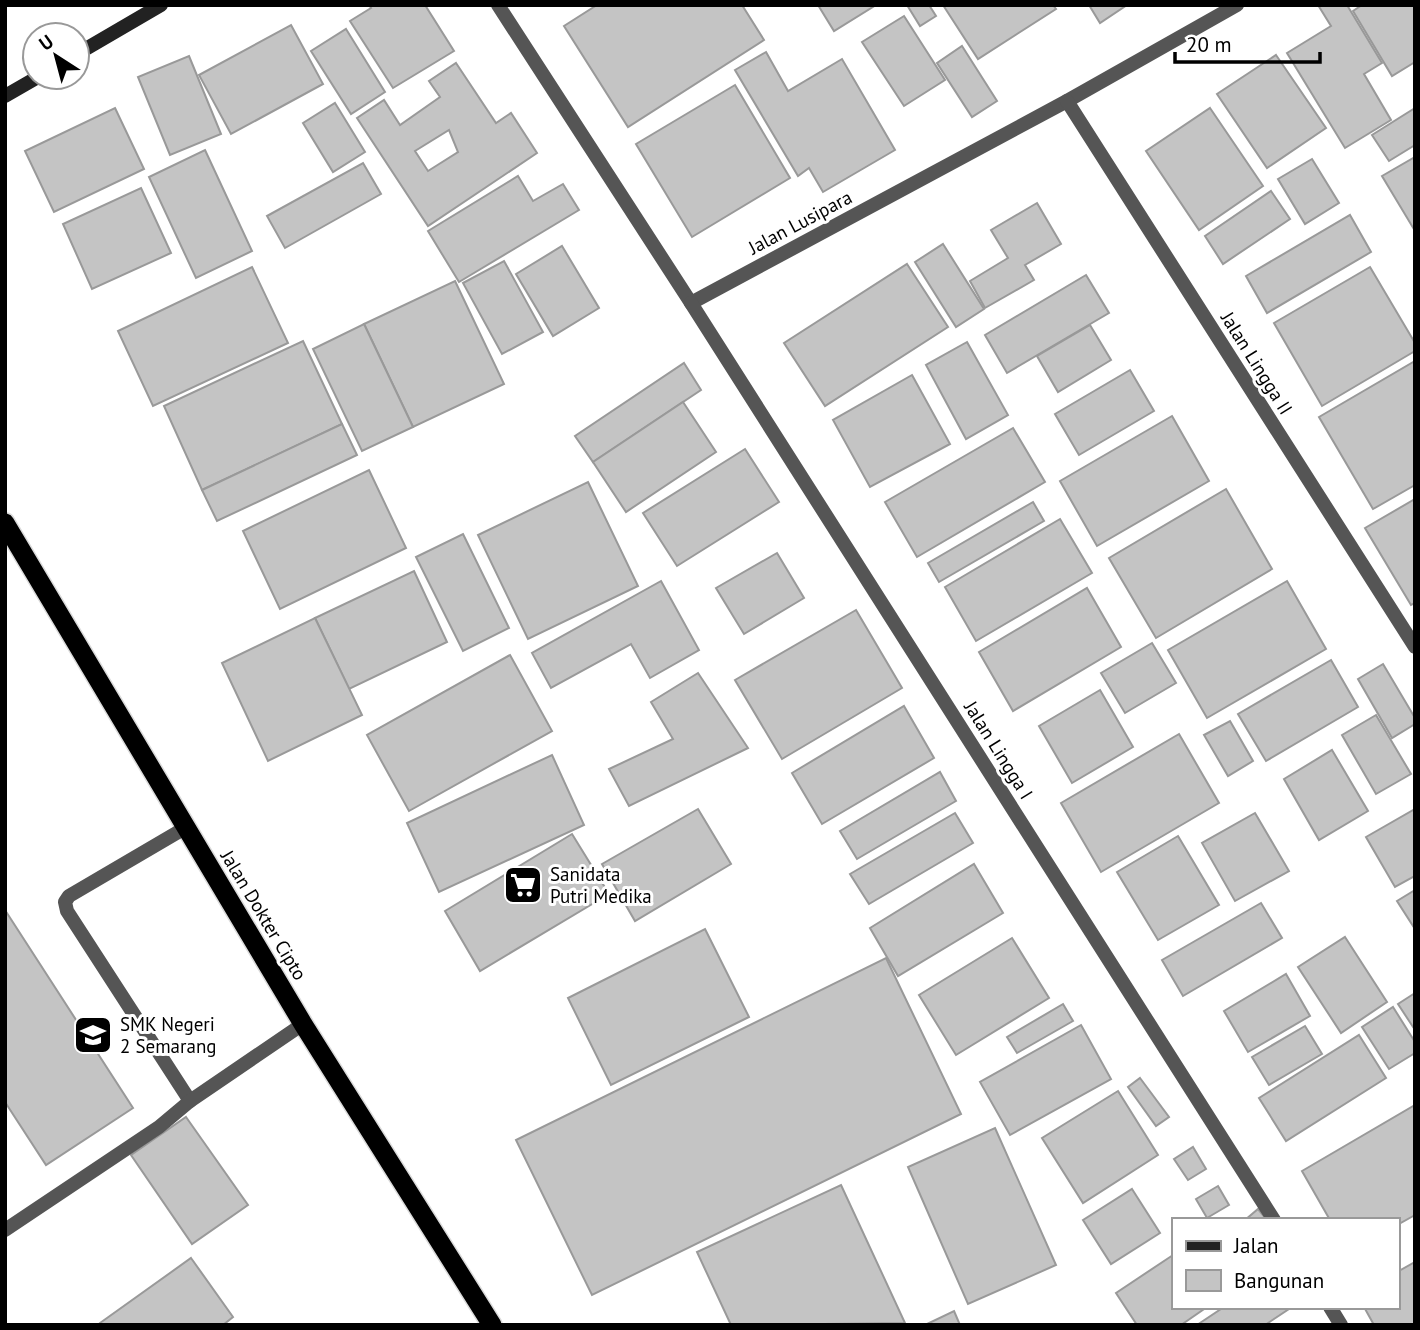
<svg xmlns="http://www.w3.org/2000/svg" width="1420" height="1330" font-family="'PT Sans',sans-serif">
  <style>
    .building { fill: #c4c4c4; stroke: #999; stroke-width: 2; fill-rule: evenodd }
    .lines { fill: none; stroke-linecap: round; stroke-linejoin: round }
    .trunk-casing { stroke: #dbdbdb; stroke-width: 22 }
    .service { stroke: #555; stroke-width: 14 }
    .minor { stroke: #555; stroke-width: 14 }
    .secondary { stroke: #222; stroke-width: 14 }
    .trunk { stroke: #000; stroke-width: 19 }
    .labels { text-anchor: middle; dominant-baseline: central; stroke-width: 6; stroke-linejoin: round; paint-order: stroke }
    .street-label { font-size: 19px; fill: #000; stroke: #fff }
    .poi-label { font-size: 19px; fill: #000; stroke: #fff; text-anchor: start }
  </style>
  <rect width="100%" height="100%" fill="#fff"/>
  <!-- building -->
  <g class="building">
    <polygon points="369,5 425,5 454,51 393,88 350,21 371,8"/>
    <polygon points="597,5 742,5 764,40 628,127 564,26"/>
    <polygon points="818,5 876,5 834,31"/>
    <polygon points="907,5 929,5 936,16 920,26"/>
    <polygon points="943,5 1053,5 1056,9 978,59"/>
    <polygon points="1089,5 1127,5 1100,23"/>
    <polygon points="1318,5 1347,5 1382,63 1364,74 1391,120 1345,148 1287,53 1331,26"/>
    <polygon points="1362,5 1415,5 1415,62 1392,76 1353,11"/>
    <polygon points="904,16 945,80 904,106 862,42"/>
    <polygon points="291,25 323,84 231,134 199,75"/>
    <polygon points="346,29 385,92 351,114 311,51"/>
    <polygon points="962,46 997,101 972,117 937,63"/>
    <polygon points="766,52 788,91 842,59 895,150 823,192 809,168 798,176 735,70"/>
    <polygon points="1276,55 1326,128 1267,168 1217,94"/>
    <polygon points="189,56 221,134 170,155 138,77"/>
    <path d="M456,63L496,123L511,113L537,153L428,226L357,118L384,100L400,125L440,97L429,81ZM449,130L458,152L428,171L415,151Z"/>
    <polygon points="735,85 790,178 692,237 636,144"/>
    <polygon points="335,103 365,152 333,172 303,123"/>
    <polygon points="115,108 144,169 54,212 25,151"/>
    <polygon points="1210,108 1263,186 1199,230 1146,151"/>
    <polygon points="1415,108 1415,145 1389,161 1372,135"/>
    <polygon points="205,150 252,251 196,278 149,177"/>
    <polygon points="1415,157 1415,231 1382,176"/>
    <polygon points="1312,159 1339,203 1305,224 1278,179"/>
    <polygon points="363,163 381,194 285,248 267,216"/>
    <polygon points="518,176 533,201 563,184 579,210 459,282 428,231"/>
    <polygon points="141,188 171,253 92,289 63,224"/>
    <polygon points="1271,191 1290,219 1223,264 1205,236"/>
    <polygon points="1037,203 1061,244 1025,265 1034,280 985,308 970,281 1008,258 991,230"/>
    <polygon points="1350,215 1371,252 1267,313 1246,276"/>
    <polygon points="943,244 984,309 956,327 915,262"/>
    <polygon points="562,246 599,308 553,336 516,274"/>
    <polygon points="504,261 543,332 502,354 463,283"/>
    <polygon points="907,264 948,327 825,406 784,343"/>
    <polygon points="252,267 288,343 153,406 118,331"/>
    <polygon points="1370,267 1415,343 1415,351 1322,406 1274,323"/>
    <polygon points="1086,275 1109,313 1007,373 985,335"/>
    <polygon points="455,281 504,384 413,427 364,324"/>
    <polygon points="364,324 413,427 362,451 313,349"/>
    <polygon points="1090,325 1111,360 1058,392 1037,356"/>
    <polygon points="303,341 342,424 202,490 164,406"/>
    <polygon points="967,342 1008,415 966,439 926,365"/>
    <polygon points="1415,361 1415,485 1373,509 1319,417"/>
    <polygon points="684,363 701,390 593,462 575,436"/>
    <polygon points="1130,370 1154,411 1079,455 1055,414"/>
    <polygon points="912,375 950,444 870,487 833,420"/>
    <polygon points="683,402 716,452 626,512 593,462"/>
    <polygon points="1172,416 1209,481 1097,546 1060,481"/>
    <polygon points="342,424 357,455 217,521 202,490"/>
    <polygon points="1013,428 1045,482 917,557 885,502"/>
    <polygon points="745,449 779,502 677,566 643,513"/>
    <polygon points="369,470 406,548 280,609 243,531"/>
    <polygon points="588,482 638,586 528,639 478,535"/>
    <polygon points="1226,489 1272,569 1156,638 1109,558"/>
    <polygon points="1415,499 1415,603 1411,605 1365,528"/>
    <polygon points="1033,502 1044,521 939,582 928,563"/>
    <polygon points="1060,519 1092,573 976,641 945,587"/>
    <polygon points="463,534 509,628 463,651 416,557"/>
    <polygon points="777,553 804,598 744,634 716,588"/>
    <polygon points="414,571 447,642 349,689 315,618"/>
    <polygon points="661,581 699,650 650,678 631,644 551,688 532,653"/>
    <polygon points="1287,581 1326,649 1207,718 1168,650"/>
    <polygon points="1087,588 1121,647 1013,711 979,652"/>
    <polygon points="856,610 902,688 782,759 735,680"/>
    <polygon points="315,618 362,715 268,761 222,663"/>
    <polygon points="1152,643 1176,683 1125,713 1101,673"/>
    <polygon points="510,655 552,731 409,811 367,735"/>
    <polygon points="1331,660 1358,707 1266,761 1238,714"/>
    <polygon points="1383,664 1415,718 1415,724 1392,738 1358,679"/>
    <polygon points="698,673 748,748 629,806 609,769 673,739 651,702"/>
    <polygon points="1100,690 1133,747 1072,783 1039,726"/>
    <polygon points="904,706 934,758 822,824 792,773"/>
    <polygon points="1376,715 1411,774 1376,794 1342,735"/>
    <polygon points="1230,721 1253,761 1228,776 1204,735"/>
    <polygon points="1179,734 1219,803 1101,872 1061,803"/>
    <polygon points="1332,750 1368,811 1319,840 1284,779"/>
    <polygon points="552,755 584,825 439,892 407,823"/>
    <polygon points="940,772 956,801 857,859 840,831"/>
    <polygon points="698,809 731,864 635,921 602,864"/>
    <polygon points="1415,809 1415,876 1395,887 1366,837"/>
    <polygon points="955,813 973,843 869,904 850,874"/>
    <polygon points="1255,813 1289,871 1235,901 1202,843"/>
    <polygon points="572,834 609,894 480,971 445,911"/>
    <polygon points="1178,836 1219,905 1158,940 1117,872"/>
    <polygon points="974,864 1003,913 898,976 870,928"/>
    <polygon points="1415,890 1415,929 1397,901"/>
    <polygon points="1261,903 1282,938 1183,996 1162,960"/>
    <polygon points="5,910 133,1108 46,1165 5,1102"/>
    <polygon points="705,929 749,1017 611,1085 568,998"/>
    <polygon points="1345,937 1387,1002 1341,1033 1298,967"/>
    <polygon points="1012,938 1049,998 956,1055 919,995"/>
    <polygon points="886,958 961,1114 592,1295 516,1140"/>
    <polygon points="1286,974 1310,1016 1248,1052 1224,1011"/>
    <polygon points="1415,993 1415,1030 1398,1004"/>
    <polygon points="1063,1004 1073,1021 1017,1053 1007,1037"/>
    <polygon points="1393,1007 1415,1042 1415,1053 1389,1069 1362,1027"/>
    <polygon points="1081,1025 1111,1079 1010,1135 980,1082"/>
    <polygon points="1305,1026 1322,1054 1269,1085 1252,1057"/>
    <polygon points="1359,1035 1386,1078 1286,1141 1259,1098"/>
    <polygon points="1140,1078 1169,1117 1156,1126 1128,1087"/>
    <polygon points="1118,1091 1158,1155 1083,1203 1042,1138"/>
    <polygon points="1415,1105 1415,1215 1397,1225 1397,1220 1330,1220 1302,1171"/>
    <polygon points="186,1117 248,1205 192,1244 131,1155"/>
    <polygon points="995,1128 1056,1265 968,1304 908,1167"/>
    <polygon points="1193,1147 1206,1169 1188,1180 1174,1159"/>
    <polygon points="841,1185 905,1323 731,1325 697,1252"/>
    <polygon points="1218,1186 1229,1205 1207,1218 1196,1199"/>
    <polygon points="1132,1189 1160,1233 1111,1264 1083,1220"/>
    <polygon points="1258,1209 1267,1220 1245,1220"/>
    <polygon points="1173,1255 1173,1307 1207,1307 1181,1325 1137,1325 1116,1293"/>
    <polygon points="191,1258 233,1317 223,1325 101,1325 100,1323"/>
    <polygon points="1415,1262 1415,1325 1374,1325 1364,1307 1397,1307 1397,1272"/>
    <polygon points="1224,1307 1292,1307 1265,1325 1197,1325"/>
    <polygon points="954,1311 960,1325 925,1325"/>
  </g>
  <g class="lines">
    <defs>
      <polyline id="trunk" points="5,523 303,1024 492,1325"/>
    </defs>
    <!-- trunk casing -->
    <use href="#trunk" class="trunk-casing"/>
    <!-- service -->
    <g class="service">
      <polyline points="185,828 69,896 65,902 67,911 190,1101"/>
      <polyline points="5,1230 159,1127 190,1101 303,1024"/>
    </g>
    <!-- minor -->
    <g class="minor">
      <polyline points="498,5 691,303 1067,101 1237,5"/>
      <polyline points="1067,101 1415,647"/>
      <polyline points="691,303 1274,1220"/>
      <polyline points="1330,1307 1341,1325"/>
    </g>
    <!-- secondary -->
    <g class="secondary">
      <polyline points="77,54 161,5"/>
      <polyline points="5,96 38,77"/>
    </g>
    <!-- trunk -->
    <use href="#trunk" class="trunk"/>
  </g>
  <!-- icons -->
  <defs>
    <symbol id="supermarket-square" viewBox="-11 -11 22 22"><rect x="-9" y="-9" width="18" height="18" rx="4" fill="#000" stroke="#fff"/><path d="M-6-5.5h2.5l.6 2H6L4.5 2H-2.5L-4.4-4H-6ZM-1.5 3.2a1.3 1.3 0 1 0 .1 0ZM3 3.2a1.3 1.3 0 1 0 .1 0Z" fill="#fff"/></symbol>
    <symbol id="school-square" viewBox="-11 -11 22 22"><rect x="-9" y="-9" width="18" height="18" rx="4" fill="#000" stroke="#fff"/><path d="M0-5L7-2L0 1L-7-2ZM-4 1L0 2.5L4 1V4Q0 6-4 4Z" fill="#fff"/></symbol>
  </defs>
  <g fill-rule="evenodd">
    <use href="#supermarket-square" x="501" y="863" width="44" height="44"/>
    <use href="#school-square" x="71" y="1013" width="44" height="44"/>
  </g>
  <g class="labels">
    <!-- street labels -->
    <g class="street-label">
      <text transform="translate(800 222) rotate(-28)">Jalan Lusipara</text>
      <text transform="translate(1257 363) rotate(58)">Jalan Lingga II</text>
      <text transform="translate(999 750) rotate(58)">Jalan Lingga I</text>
      <text transform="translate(264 915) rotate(59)">Jalan Dokter Cipto</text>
    </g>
    <!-- poi labels -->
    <g class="poi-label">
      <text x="550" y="874">Sanidata<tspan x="550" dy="22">Putri Medika</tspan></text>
      <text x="120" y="1024">SMK Negeri<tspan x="120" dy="22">2 Semarang</tspan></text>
    </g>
  </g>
  <!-- border -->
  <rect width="1420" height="1330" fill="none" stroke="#000000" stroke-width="14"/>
  <!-- legend -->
  <rect x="1172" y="1218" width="228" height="91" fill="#ffffff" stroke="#999999" stroke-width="2"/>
  <rect x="1186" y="1241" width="35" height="10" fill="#222222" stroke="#999999" stroke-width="2"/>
  <text x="1234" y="1253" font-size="21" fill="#000000">Jalan</text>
  <rect x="1186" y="1270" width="35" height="21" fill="#c4c4c4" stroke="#999999" stroke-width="2"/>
  <text x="1234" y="1288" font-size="21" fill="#000000">Bangunan</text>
  <!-- north arrow -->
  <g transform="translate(56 56) rotate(324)"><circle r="33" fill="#ffffff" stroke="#999999" stroke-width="2"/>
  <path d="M0-5L12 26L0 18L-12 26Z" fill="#000000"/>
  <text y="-10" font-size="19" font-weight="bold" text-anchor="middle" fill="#000000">U</text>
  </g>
  <!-- scale -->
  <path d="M1175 52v10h145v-10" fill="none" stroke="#000000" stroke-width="3.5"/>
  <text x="1186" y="52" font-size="21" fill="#000000" stroke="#ffffff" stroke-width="5" paint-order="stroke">20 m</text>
</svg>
